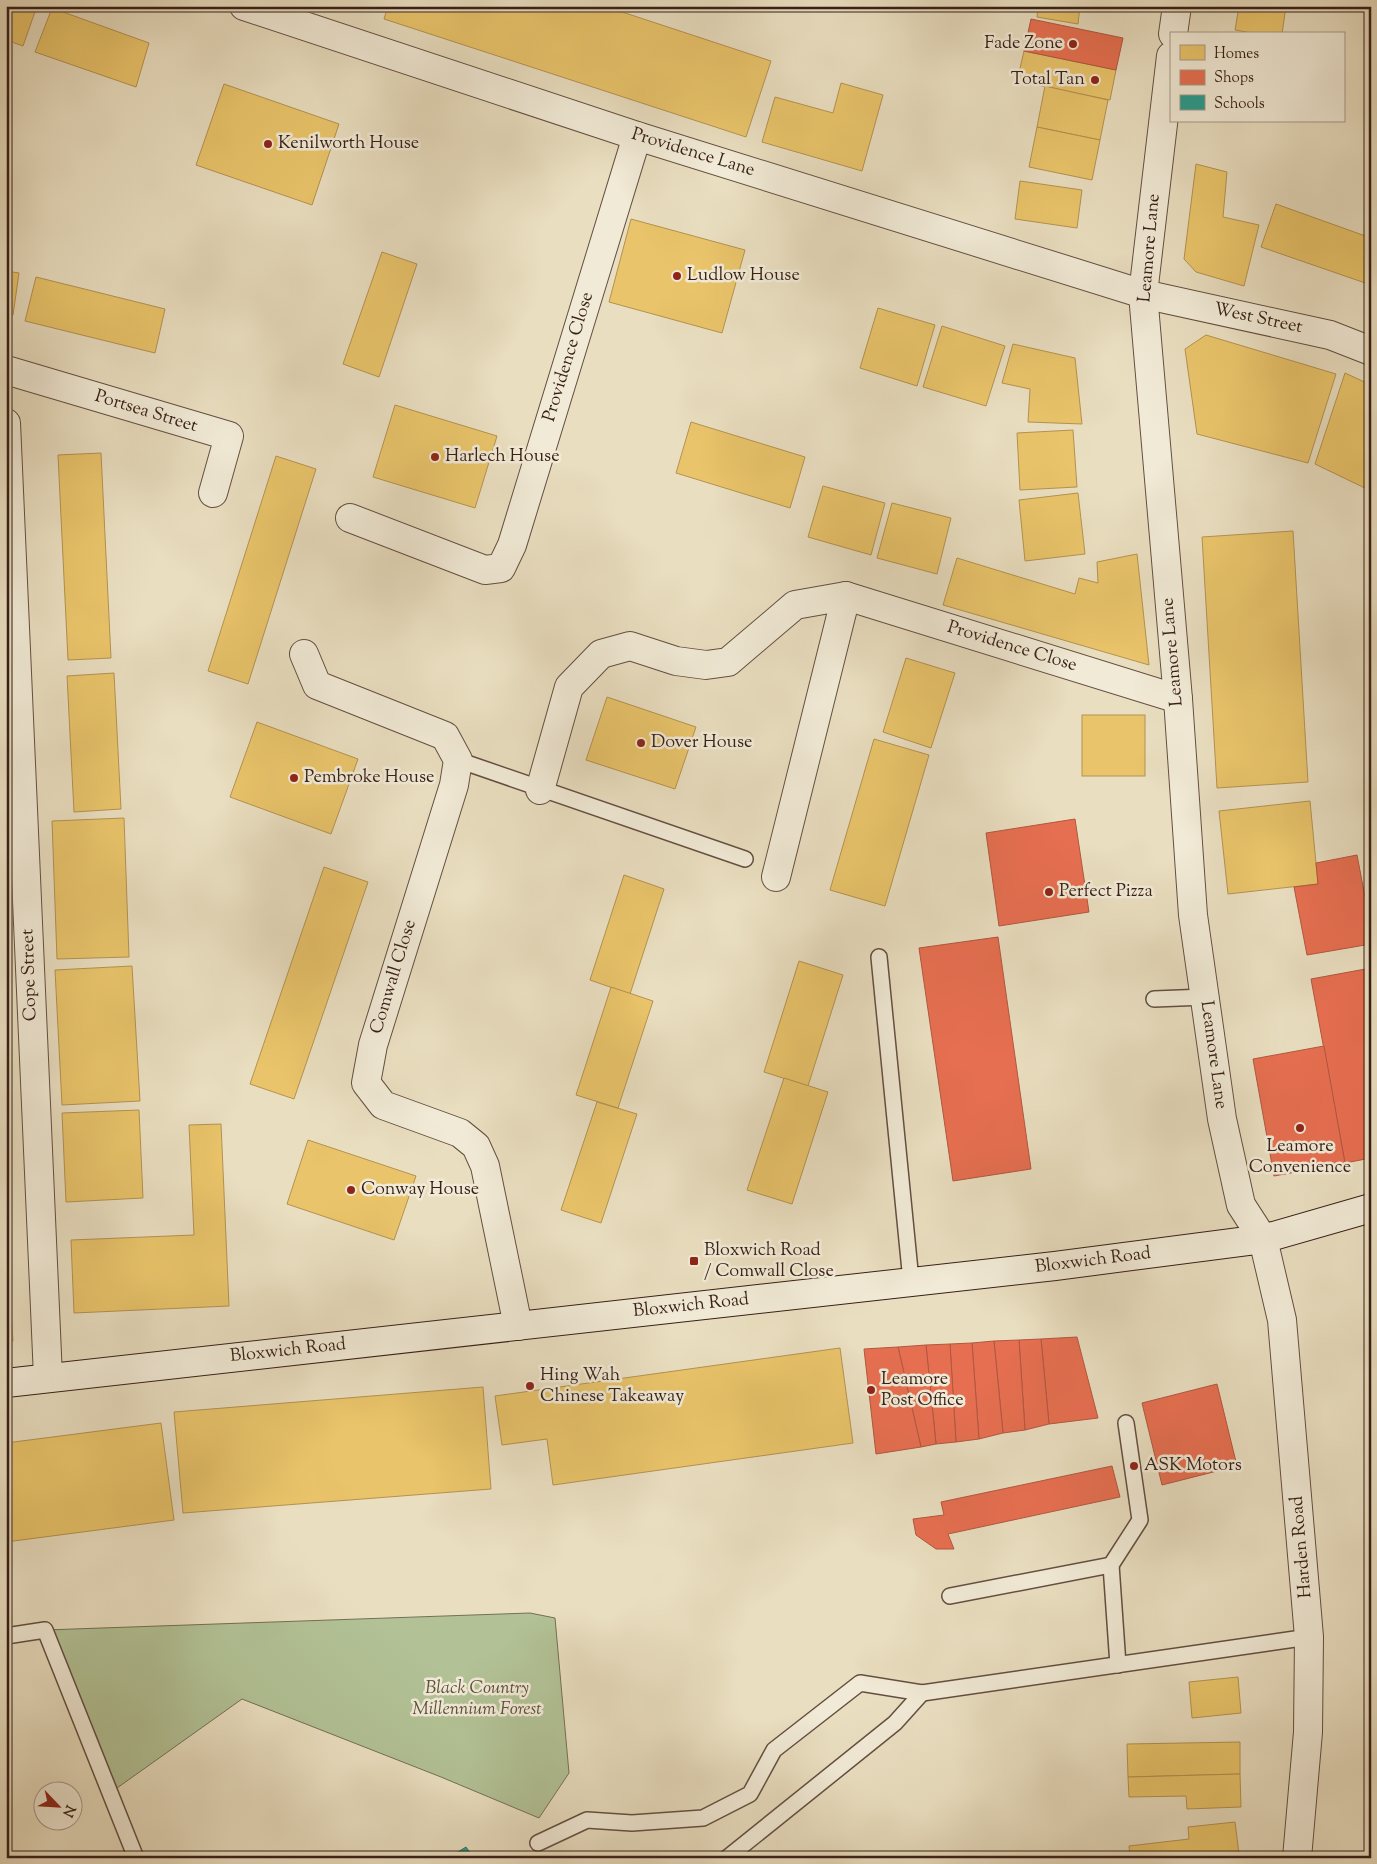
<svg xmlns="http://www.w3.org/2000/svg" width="1377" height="1864" font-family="'Sorts Mill Goudy',serif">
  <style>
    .green { fill: #b2c296; stroke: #747056 }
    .homes { fill: #e9c46a; stroke: #b49251 }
    .shops { fill: #e76f51; stroke: #b25740 }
    .schools { fill: #2a9d8f; stroke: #2e776b }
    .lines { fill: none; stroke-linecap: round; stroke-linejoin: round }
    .service-casing { stroke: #644f41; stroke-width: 18 }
    .minor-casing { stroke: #644f41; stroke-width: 30 }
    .tertiary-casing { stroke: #644f41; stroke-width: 30 }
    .secondary-casing { stroke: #371f17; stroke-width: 30 }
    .service { stroke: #f1ead6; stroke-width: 15 }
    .minor { stroke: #f1ead6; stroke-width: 28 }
    .tertiary { stroke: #f1ead6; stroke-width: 28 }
    .secondary { stroke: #f1ead6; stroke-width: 28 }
    .poi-dot { fill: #8f2418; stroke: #f1ead6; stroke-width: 2 }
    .labels { text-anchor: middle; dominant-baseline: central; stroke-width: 5; stroke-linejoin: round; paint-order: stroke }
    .poi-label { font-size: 18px; fill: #371f17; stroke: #f1ead6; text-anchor: start }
    .street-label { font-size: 18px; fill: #371f17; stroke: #f1ead6 }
    .park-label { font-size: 18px; font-style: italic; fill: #5c503d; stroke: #f1ead6 }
  </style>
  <rect width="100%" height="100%" fill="#e9dec0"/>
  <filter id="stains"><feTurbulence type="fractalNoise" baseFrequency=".004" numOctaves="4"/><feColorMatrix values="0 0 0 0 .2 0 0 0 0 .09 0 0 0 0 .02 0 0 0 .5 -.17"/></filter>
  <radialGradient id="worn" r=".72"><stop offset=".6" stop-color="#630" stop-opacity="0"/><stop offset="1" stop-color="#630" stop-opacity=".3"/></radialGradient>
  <!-- green -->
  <polygon class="green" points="530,1613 555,1618 569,1773 539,1818 441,1777 242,1699 110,1793 45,1630"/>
  <!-- homes -->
  <g class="homes">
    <polygon points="6,6 37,6 23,46 6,40"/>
    <polygon points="388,6 604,6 771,61 746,137 384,19"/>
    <polygon points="1038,6 1080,6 1078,24 1037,17"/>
    <polygon points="1239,6 1286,6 1282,34 1258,34 1235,30"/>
    <polygon points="52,8 149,43 136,87 35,52"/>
    <polygon points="1024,51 1116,70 1110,100 1017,81"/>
    <polygon points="841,83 883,95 862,171 762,142 775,97 833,113"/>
    <polygon points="224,84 339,124 312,205 196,165"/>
    <polygon points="1045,86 1108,100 1100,140 1037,127"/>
    <polygon points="1037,127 1100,140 1092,180 1029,167"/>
    <polygon points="1196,164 1227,172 1223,217 1259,225 1244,286 1196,272 1184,259"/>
    <polygon points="1020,181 1082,190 1077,228 1015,219"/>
    <polygon points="1276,204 1371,238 1371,285 1261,247"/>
    <polygon points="631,219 745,250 722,333 609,302"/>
    <polygon points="382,252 417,264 379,377 343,364"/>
    <polygon points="6,271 19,273 13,315 6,314"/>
    <polygon points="36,277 165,309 155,353 25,321"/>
    <polygon points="878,308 935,325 917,386 860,368"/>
    <polygon points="942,326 1005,346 986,406 923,387"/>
    <polygon points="1206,335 1336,374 1308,463 1197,434 1185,349"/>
    <polygon points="1013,344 1075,358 1082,424 1028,422 1030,389 1002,383"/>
    <polygon points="1345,373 1371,385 1371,491 1315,464"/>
    <polygon points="395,405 497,436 475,508 373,477"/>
    <polygon points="691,422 805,457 790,508 676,473"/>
    <polygon points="1073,430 1077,487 1020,490 1017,433"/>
    <polygon points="101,453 111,658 68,660 58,455"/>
    <polygon points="276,456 316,469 248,684 208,671"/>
    <polygon points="823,486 885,503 871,555 808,537"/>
    <polygon points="1078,493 1085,554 1025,561 1019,500"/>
    <polygon points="892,503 951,518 937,574 877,558"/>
    <polygon points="1293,531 1308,782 1217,788 1202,537"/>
    <polygon points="1137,554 1149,665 943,605 957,558 1075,594 1079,578 1098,583 1097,562"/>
    <polygon points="906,658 955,673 931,748 883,732"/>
    <polygon points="114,673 121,809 74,812 67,676"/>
    <polygon points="607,697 696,727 675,789 586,760"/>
    <rect x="1082" y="715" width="63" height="61"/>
    <polygon points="257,722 358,759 331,834 230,797"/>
    <polygon points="874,739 929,755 885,906 830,890"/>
    <polygon points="1310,801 1318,884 1228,894 1219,811"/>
    <polygon points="124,818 129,957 57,959 52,821"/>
    <polygon points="324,867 368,882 294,1099 250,1084"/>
    <polygon points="624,875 664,889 630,994 590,980"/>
    <polygon points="799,961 843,975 808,1086 764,1072"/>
    <polygon points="132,966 140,1101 62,1105 55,970"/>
    <polygon points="611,987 653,1001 618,1108 576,1095"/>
    <polygon points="784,1078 828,1092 792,1204 747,1190"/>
    <polygon points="597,1102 637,1114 601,1223 561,1210"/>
    <polygon points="139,1110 143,1198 66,1202 62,1113"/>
    <polygon points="221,1124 229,1306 74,1313 71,1240 194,1235 189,1125"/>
    <polygon points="308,1140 416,1176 394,1240 287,1204"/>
    <polygon points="6,1269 8,1269 13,1341 6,1341"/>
    <polygon points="840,1348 853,1443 553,1485 547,1439 502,1445 495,1396"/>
    <polygon points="483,1387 491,1489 183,1513 174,1412"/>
    <polygon points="161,1423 174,1520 6,1542 6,1443"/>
    <polygon points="1238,1677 1241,1713 1192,1718 1189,1682"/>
    <polygon points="1240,1742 1240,1774 1128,1777 1127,1744"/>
    <polygon points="1240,1774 1241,1807 1187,1809 1186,1796 1129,1797 1128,1777"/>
    <polygon points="1235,1822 1239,1854 1202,1858 1130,1858 1129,1846 1189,1839 1188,1827"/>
    <polygon points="1239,1854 1239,1858 1202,1858"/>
  </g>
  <!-- shops -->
  <g class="shops">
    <polygon points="1031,19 1123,38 1116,70 1024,51"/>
    <polygon points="1075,819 1089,912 999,926 986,833"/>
    <polygon points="1357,855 1371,928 1371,944 1307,955 1294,887 1318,884 1316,863"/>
    <polygon points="1371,894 1371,928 1365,895"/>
    <polygon points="998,937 1031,1169 953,1181 919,948"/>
    <polygon points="1371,968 1371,1158 1345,1163 1311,979"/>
    <polygon points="1324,1046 1345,1163 1274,1176 1253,1059"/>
    <polygon points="1077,1337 1098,1418 1049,1424 1041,1339"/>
    <polygon points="1041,1339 1049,1424 1025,1430 1019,1340"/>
    <polygon points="1019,1340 1025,1430 1003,1433 994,1341"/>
    <polygon points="994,1341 1003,1433 979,1439 972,1343"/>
    <polygon points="972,1343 979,1439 956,1442 950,1344"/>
    <polygon points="950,1344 956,1442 936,1444 926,1345"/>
    <polygon points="926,1345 936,1444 921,1447 898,1347"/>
    <polygon points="898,1347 921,1447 876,1454 864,1349"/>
    <polygon points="1217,1384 1237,1466 1162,1485 1142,1403"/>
    <polygon points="1112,1466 1120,1497 948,1534 954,1549 936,1549 916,1535 913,1519 944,1515 941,1502"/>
  </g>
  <!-- schools -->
  <polygon class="schools" points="466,1847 474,1858 448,1858"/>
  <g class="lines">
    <defs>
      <g id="service">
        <polyline points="458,760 745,859"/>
        <polyline points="879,957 911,1281"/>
        <polyline points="1154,999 1205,997"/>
        <polyline points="1111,1565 1140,1520 1126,1423"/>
        <polyline points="950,1596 1111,1565 1118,1665"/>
        <polyline points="6,1636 45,1630 136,1858"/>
        <polyline points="538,1843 587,1820 632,1823 703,1818 750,1794 774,1750 860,1683 922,1693 1309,1637"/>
        <polyline points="727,1858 895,1723 922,1693"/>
      </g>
      <g id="minor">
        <polyline points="244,6 637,136 1143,294 1330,335 1371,351"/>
        <polyline points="6,370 229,436 213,493"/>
        <polyline points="6,423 48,1377"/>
        <polyline points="350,518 485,570 501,568 512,545 637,136"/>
        <polyline points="304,654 317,685 445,736 458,760 454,785 373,1045 366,1083 383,1105 460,1133 476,1146 485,1166 518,1326"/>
        <polyline points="540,790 569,687 601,654 630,646 676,661 706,665 728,662 795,605 846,596 1178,699"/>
        <polyline points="776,877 846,596"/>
      </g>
      <g id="tertiary">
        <polyline points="1173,34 1177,6"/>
        <polyline points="1171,56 1143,294 1178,699 1193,915 1222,1119 1241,1205 1263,1239 1282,1320 1309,1637 1308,1732 1297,1858"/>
      </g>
      <polyline id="secondary" points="6,1383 1055,1266 1263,1239 1371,1208"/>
    </defs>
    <!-- service casing -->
    <use href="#service" class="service-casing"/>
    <!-- minor casing -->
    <use href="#minor" class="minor-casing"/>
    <!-- tertiary casing -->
    <use href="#tertiary" class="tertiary-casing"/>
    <!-- secondary casing -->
    <use href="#secondary" class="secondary-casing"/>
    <!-- service -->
    <use href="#service" class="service"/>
    <!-- minor -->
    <use href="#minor" class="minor"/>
    <!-- tertiary -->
    <use href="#tertiary" class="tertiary"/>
    <!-- secondary -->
    <use href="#secondary" class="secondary"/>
  </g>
  <!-- markers -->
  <g class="poi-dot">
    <circle cx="1073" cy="44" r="5"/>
    <circle cx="1095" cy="80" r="5"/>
    <circle cx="268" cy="144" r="5"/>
    <circle cx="677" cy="276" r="5"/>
    <circle cx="435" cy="457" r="5"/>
    <circle cx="641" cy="743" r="5"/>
    <circle cx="294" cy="778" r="5"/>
    <circle cx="1049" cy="892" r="5"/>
    <circle cx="1300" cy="1128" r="5"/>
    <circle cx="351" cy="1190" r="5"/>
    <rect x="689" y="1256" width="10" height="10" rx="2.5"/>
    <circle cx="530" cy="1386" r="5"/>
    <circle cx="871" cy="1390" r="5"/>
    <circle cx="1134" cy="1466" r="5"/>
  </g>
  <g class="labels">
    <!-- poi labels -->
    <g class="poi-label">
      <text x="1063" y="44" text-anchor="end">Fade Zone</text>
      <text x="1085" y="80" text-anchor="end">Total Tan</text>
      <text x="278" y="144">Kenilworth House</text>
      <text x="687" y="276">Ludlow House</text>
      <text x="445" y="457">Harlech House</text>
      <text x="651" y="743">Dover House</text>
      <text x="304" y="778">Pembroke House</text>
      <text x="1059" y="892">Perfect Pizza</text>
      <text x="1300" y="1147" text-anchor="middle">Leamore<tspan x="1300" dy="21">Convenience</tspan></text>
      <text x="361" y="1190">Conway House</text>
      <text x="704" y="1251">Bloxwich Road<tspan x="704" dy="21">/ Comwall Close</tspan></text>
      <text x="540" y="1376">Hing Wah<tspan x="540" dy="21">Chinese Takeaway</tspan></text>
      <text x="881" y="1380">Leamore<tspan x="881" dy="21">Post Office</tspan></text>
      <text x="1144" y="1466">ASK Motors</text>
    </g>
    <!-- street labels -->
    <g class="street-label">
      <text transform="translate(693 153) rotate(17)">Providence Lane</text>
      <text transform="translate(1150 248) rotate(-85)">Leamore Lane</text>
      <text transform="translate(1258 319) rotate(12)">West Street</text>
      <text transform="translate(569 357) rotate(-73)">Providence Close</text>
      <text transform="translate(146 412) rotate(17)">Portsea Street</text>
      <text transform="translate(1012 647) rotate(17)">Providence Close</text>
      <text transform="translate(1173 652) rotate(-95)">Leamore Lane</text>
      <text transform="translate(30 975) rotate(-92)">Cope Street</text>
      <text transform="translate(394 977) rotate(-73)">Comwall Close</text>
      <text transform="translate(1213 1055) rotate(82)">Leamore Lane</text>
      <text transform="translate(1093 1261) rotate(-7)">Bloxwich Road</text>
      <text transform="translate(691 1306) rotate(-6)">Bloxwich Road</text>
      <text transform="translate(288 1351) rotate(-6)">Bloxwich Road</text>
      <text transform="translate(1302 1547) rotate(-95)">Harden Road</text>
    </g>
    <!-- park labels -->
    <g class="park-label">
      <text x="477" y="1689">Black Country<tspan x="477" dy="21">Millennium Forest</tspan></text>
    </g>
  </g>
  <!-- margin -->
  <rect width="1377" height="1864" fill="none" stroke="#e9dec0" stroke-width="25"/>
  <rect x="8" y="8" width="1362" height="1849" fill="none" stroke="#371f17" stroke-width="2.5"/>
  <rect x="12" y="12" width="1352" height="1839" fill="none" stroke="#371f17"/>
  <!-- legend -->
  <rect x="1170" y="32" width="175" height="90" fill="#f1ead6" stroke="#a7998a"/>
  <rect x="1180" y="45" width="25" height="15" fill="#e9c46a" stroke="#a7998a"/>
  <text x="1214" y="58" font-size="15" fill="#371f17">Homes</text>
  <rect x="1180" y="70" width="25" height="15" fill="#e76f51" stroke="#a7998a"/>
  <text x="1214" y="82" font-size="15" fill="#371f17">Shops</text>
  <rect x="1180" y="95" width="25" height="15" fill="#2a9d8f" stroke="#a7998a"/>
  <text x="1214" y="108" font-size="15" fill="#371f17">Schools</text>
  <!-- north arrow -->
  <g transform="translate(58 1806) rotate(115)"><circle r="24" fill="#f1ead6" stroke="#a7998a"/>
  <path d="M0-4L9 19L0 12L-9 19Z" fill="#8f2418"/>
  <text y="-8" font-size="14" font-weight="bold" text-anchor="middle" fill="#371f17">N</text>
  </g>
  <rect width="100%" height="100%" filter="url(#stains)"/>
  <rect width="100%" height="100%" fill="url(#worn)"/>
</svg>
